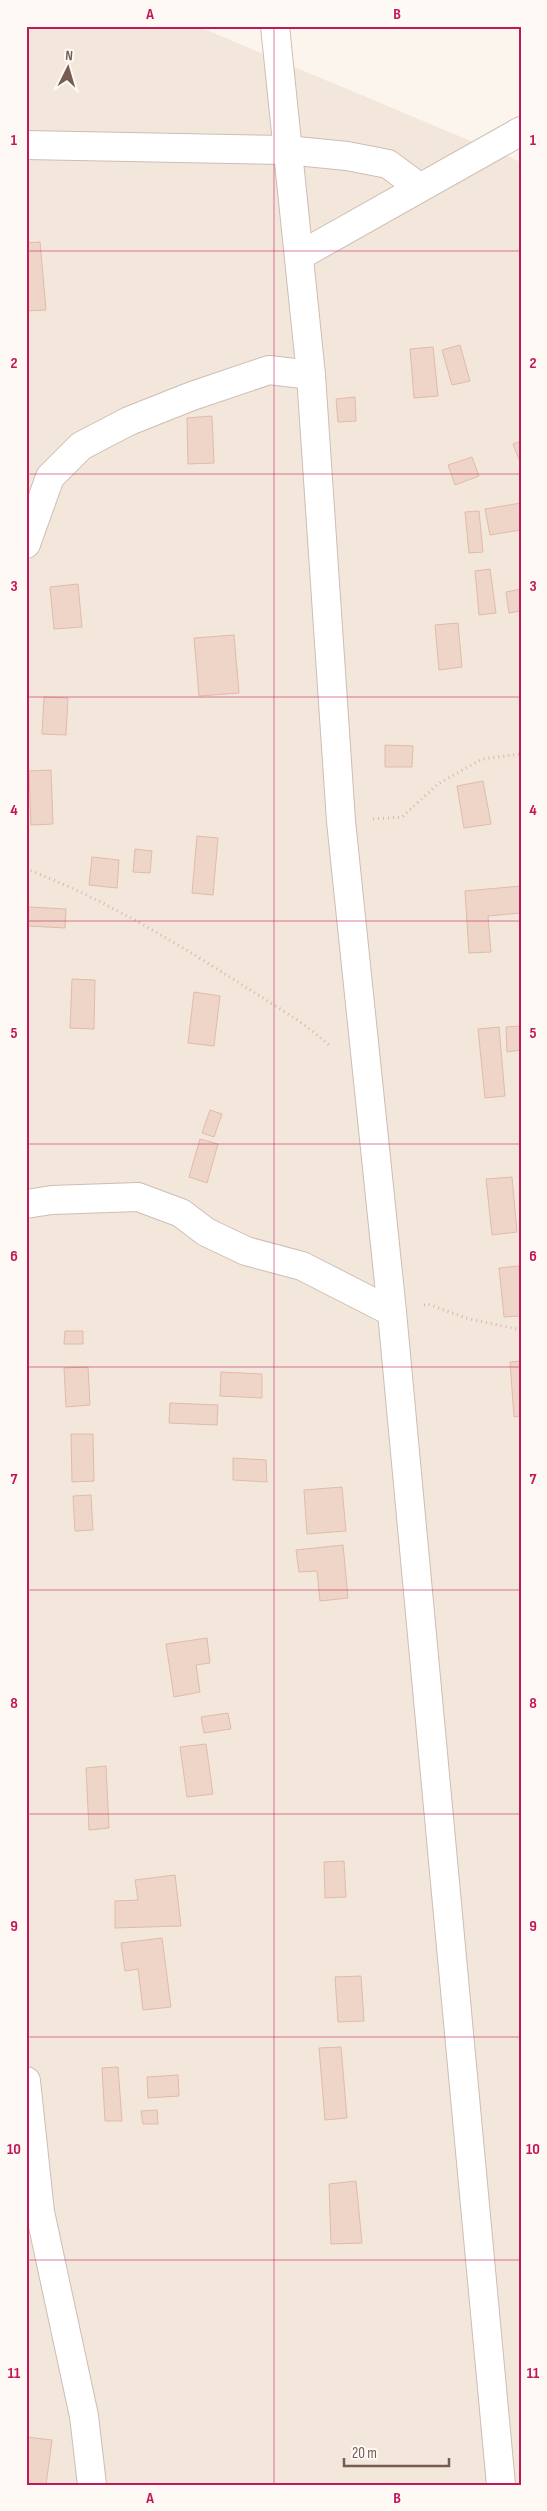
<svg xmlns="http://www.w3.org/2000/svg" width="547" height="2511" font-family="'Sofia Sans Condensed',sans-serif">
  <style>
    .residential { fill: #f3e7dc }
    .building { fill: #efd5c7; stroke: #e0bba9 }
    .lines { fill: none; stroke-linecap: round; stroke-linejoin: round }
    .minor-casing { stroke: #cebdb3; stroke-width: 30 }
    .path { stroke: #d5b8a9; stroke-width: 3; stroke-dasharray: 1 4; stroke-linecap: butt }
    .minor { stroke: #fff; stroke-width: 28 }
    .grid { fill: none; stroke: #c2185b; stroke-width: 1; stroke-opacity: 0.55 }
    .neatline { fill: none; stroke: #c2185b; stroke-width: 2 }
    .grid-label { font-size: 16px; text-anchor: middle; font-weight: bold; fill: #c2185b }
  </style>
  <rect width="100%" height="100%" fill="#fcf5ed"/>
  <!-- residential -->
  <polygon class="residential" points="26,26 197,26 521,162 521,2485 26,2485"/>
  <!-- building -->
  <g class="building">
    <polygon points="40,242 46,310 26,311 26,243"/>
    <polygon points="460,345 470,381 452,385 442,350"/>
    <polygon points="433,347 438,396 414,398 410,349"/>
    <polygon points="355,397 356,421 338,422 336,399"/>
    <polygon points="212,416 214,463 188,464 187,418"/>
    <polygon points="521,441 521,462 520,462 513,444"/>
    <polygon points="472,457 479,476 455,485 448,465"/>
    <polygon points="521,503 521,530 490,535 485,509"/>
    <polygon points="479,511 483,552 469,553 465,512"/>
    <polygon points="490,569 496,613 479,615 475,571"/>
    <polygon points="78,584 82,627 54,629 50,587"/>
    <polygon points="521,589 521,611 509,613 506,592"/>
    <polygon points="458,623 462,667 439,670 435,625"/>
    <polygon points="234,635 239,693 199,696 194,638"/>
    <polygon points="44,697 68,698 66,735 42,734"/>
    <polygon points="385,745 413,746 412,767 385,767"/>
    <polygon points="51,770 53,824 31,825 29,771"/>
    <polygon points="483,781 491,824 464,828 457,786"/>
    <polygon points="197,836 218,838 213,895 192,893"/>
    <polygon points="135,849 152,851 150,873 133,872"/>
    <polygon points="92,857 119,860 117,888 89,885"/>
    <polygon points="521,886 521,913 488,916 491,952 469,953 465,891"/>
    <polygon points="29,907 66,909 65,928 28,926"/>
    <polygon points="72,979 95,980 94,1029 70,1028"/>
    <polygon points="194,992 220,996 214,1046 188,1043"/>
    <polygon points="521,1026 521,1050 507,1052 506,1027"/>
    <polygon points="499,1027 505,1096 485,1098 478,1029"/>
    <polygon points="210,1110 222,1114 214,1137 202,1133"/>
    <polygon points="200,1139 218,1144 207,1183 189,1177"/>
    <polygon points="512,1177 517,1232 492,1235 486,1179"/>
    <polygon points="519,1266 521,1316 504,1317 499,1268"/>
    <polygon points="65,1331 83,1331 83,1344 64,1344"/>
    <polygon points="521,1361 521,1416 514,1417 510,1362"/>
    <polygon points="88,1367 90,1405 66,1407 64,1368"/>
    <polygon points="221,1372 262,1374 262,1398 220,1396"/>
    <polygon points="170,1403 218,1405 217,1425 169,1423"/>
    <polygon points="71,1434 93,1434 94,1481 72,1482"/>
    <polygon points="233,1458 266,1460 267,1482 233,1480"/>
    <polygon points="342,1487 346,1531 307,1534 304,1490"/>
    <polygon points="91,1495 93,1530 75,1531 73,1496"/>
    <polygon points="343,1545 348,1598 320,1601 317,1571 299,1572 296,1550"/>
    <polygon points="207,1638 210,1663 196,1665 200,1692 174,1697 166,1644"/>
    <polygon points="228,1713 231,1729 204,1733 201,1717"/>
    <polygon points="206,1744 213,1794 187,1797 180,1747"/>
    <polygon points="106,1766 109,1828 89,1830 86,1768"/>
    <polygon points="344,1861 346,1897 325,1898 324,1862"/>
    <polygon points="175,1875 181,1926 115,1928 115,1901 138,1900 135,1880"/>
    <polygon points="162,1938 171,2007 143,2010 138,1969 125,1971 121,1943"/>
    <polygon points="361,1976 364,2021 338,2022 335,1977"/>
    <polygon points="341,2047 347,2118 325,2120 319,2048"/>
    <polygon points="118,2067 122,2121 105,2121 102,2068"/>
    <polygon points="178,2075 179,2096 148,2098 147,2077"/>
    <polygon points="157,2110 158,2124 143,2124 141,2111"/>
    <polygon points="356,2181 362,2243 331,2244 329,2184"/>
    <polygon points="26,2437 52,2440 46,2485 26,2483"/>
  </g>
  <g class="lines">
    <defs>
      <g id="minor">
        <polyline points="275,26 311,375 341,821 392,1312 501,2485"/>
        <polyline points="26,145 286,150 347,156 388,164 419,187"/>
        <polyline points="299,256 521,131"/>
        <polyline points="26,544 50,477 81,446 129,421 192,396 269,370 311,375"/>
        <polyline points="26,1204 52,1200 138,1197 181,1213 206,1232 246,1251 302,1266 392,1312"/>
        <polyline points="26,2081 40,2212 84,2416 92,2485"/>
      </g>
    </defs>
    <!-- minor casing -->
    <use href="#minor" class="minor-casing"/>
    <!-- path -->
    <g class="path">
      <polyline points="373,819 402,817 438,784 482,759 521,754"/>
      <path d="M26,869C103,898 175,942 244,986C273,1005 306,1023 331,1047"/>
      <polyline points="424,1305 428,1304 466,1318 521,1330"/>
    </g>
    <!-- minor -->
    <use href="#minor" class="minor"/>
  </g>
  <!-- grid -->
  <path class="grid" d="M274,26V2485M26,251H521M26,474H521M26,697H521M26,921H521M26,1144H521M26,1367H521M26,1590H521M26,1814H521M26,2037H521M26,2260H521"/>
  <!-- border -->
  <rect width="547" height="2511" fill="none" stroke="#fef9f4" stroke-width="55"/>
  <!-- north arrow -->
  <g transform="translate(68 68) rotate(5)" stroke="#fef9f4" stroke-width="4" paint-order="stroke">
  <path d="M0-4L9 19L0 12L-9 19Z" fill="#765c51"/>
  <text y="-8" font-size="14" font-weight="bold" text-anchor="middle" fill="#765c51">N</text>
  </g>
  <!-- scale -->
  <path d="M344 2458v8h105v-8" fill="none" stroke="#765c51" stroke-width="2.5"/>
  <text x="352" y="2458" font-size="15" fill="#765c51" stroke="#fef9f4" stroke-width="4" paint-order="stroke">20 m</text>
  <rect x="28" y="28" width="492" height="2456" class="neatline"/>
  <g class="grid-label">
    <text x="150" y="19">A</text>
    <text x="397" y="19">B</text>
    <text x="14" y="145">1</text>
    <text x="533" y="145">1</text>
    <text x="14" y="368">2</text>
    <text x="533" y="368">2</text>
    <text x="14" y="591">3</text>
    <text x="533" y="591">3</text>
    <text x="14" y="815">4</text>
    <text x="533" y="815">4</text>
    <text x="14" y="1038">5</text>
    <text x="533" y="1038">5</text>
    <text x="14" y="1261">6</text>
    <text x="533" y="1261">6</text>
    <text x="14" y="1484">7</text>
    <text x="533" y="1484">7</text>
    <text x="14" y="1708">8</text>
    <text x="533" y="1708">8</text>
    <text x="14" y="1931">9</text>
    <text x="533" y="1931">9</text>
    <text x="14" y="2154">10</text>
    <text x="533" y="2154">10</text>
    <text x="14" y="2378">11</text>
    <text x="533" y="2378">11</text>
    <text x="150" y="2503">A</text>
    <text x="397" y="2503">B</text>
  </g>
</svg>
